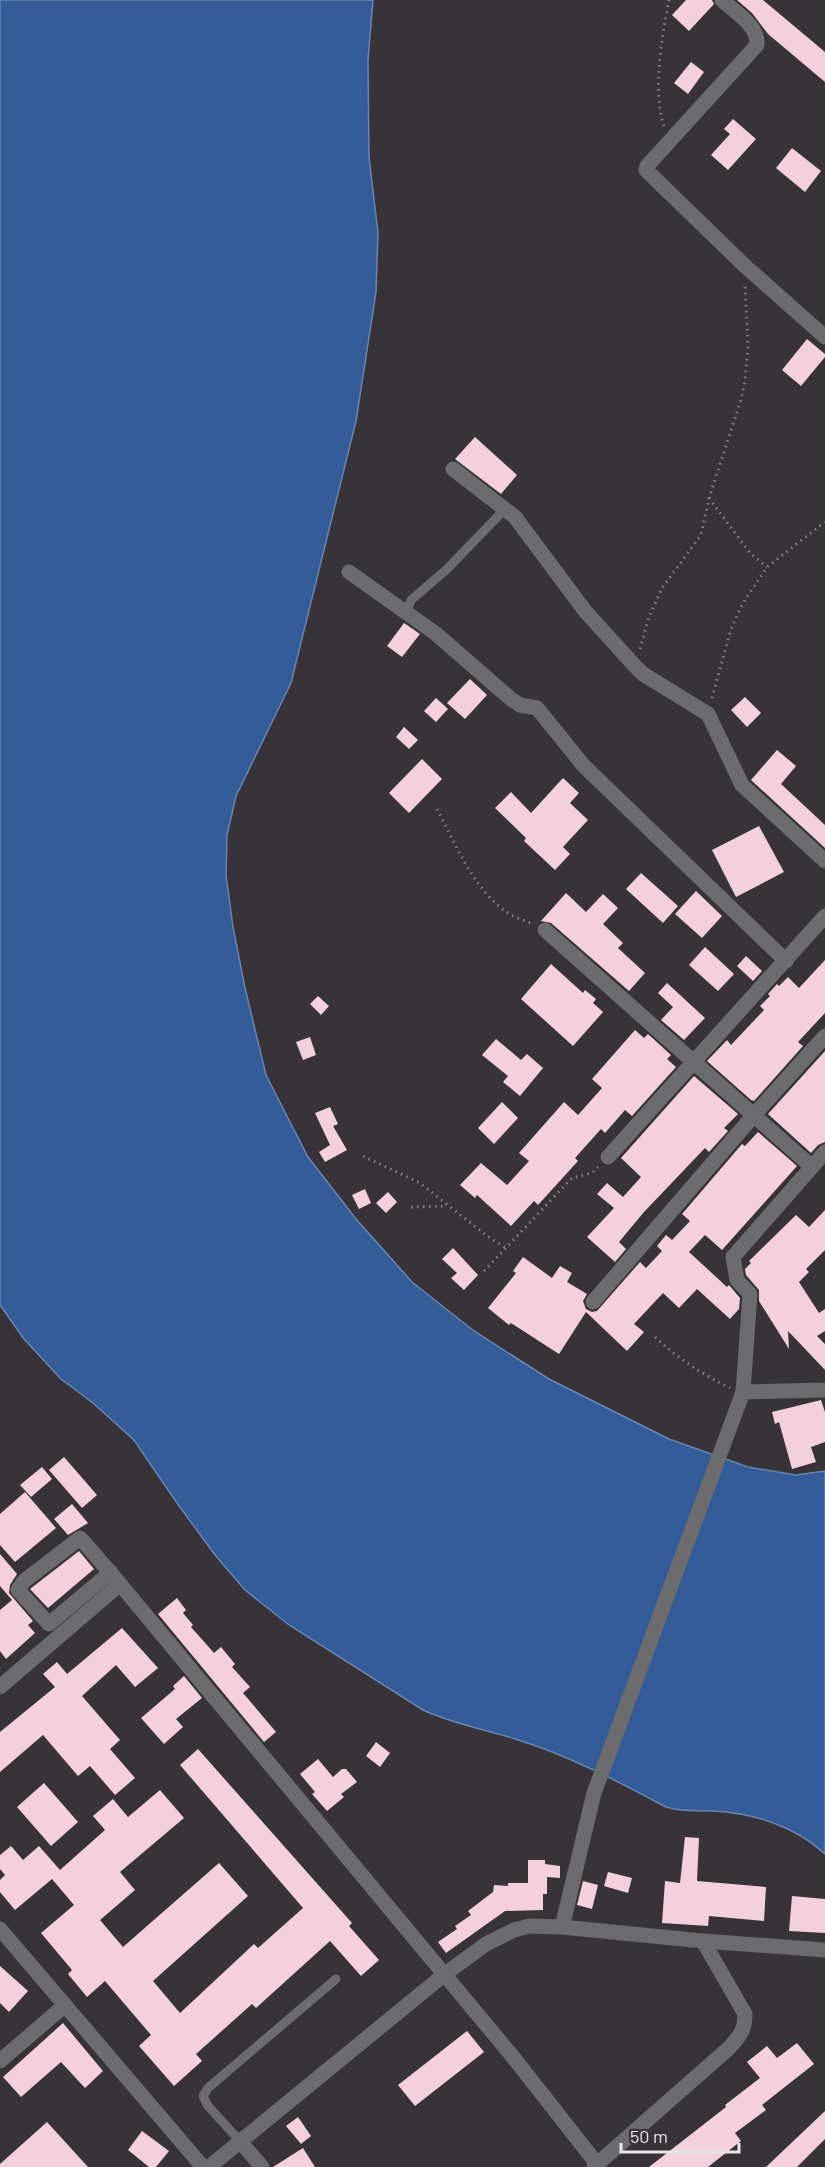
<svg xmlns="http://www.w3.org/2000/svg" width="825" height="2167" font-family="Barlow,sans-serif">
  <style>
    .water { fill: #345c99; stroke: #6a85b1; stroke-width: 1.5 }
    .building { fill: #f4d0dd }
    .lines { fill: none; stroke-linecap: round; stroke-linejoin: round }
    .path { stroke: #838084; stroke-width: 3; stroke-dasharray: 1.5 4.5; stroke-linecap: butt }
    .lane { stroke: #6c6c6f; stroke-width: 9 }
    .street { stroke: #6c6c6f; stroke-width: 15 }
  </style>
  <rect width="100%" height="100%" fill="#373338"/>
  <!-- water -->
  <path class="water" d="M0,0H373L368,60L369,157L378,233L376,292L356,421L291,683L236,796L227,835L226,875L233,927L245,988L266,1075L308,1157L356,1219L412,1282L474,1331L549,1379L669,1439L748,1467L796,1475L825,1471V1854C795,1826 753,1813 713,1811C697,1810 681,1812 666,1807C617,1781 568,1755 515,1739C484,1729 453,1724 423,1710L289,1625L245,1590L215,1555L177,1503L134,1440L93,1403L61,1379L24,1339L0,1305Z"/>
  <!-- building -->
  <g class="building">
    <polygon points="686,0 712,0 714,4 689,31 672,15"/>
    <polygon points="737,0 763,0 825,52 825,82 768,34 752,13"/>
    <polygon points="691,62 704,72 688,94 674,83"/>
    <polygon points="733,119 756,139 728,170 711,155 730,134 724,129"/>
    <polygon points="792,148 821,171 805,192 776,168"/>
    <polygon points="807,339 825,354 825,357 801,386 782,370"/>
    <polygon points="475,437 517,475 501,494 455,459"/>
    <polygon points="404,623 420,634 402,657 387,646"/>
    <polygon points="470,679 487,695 465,719 447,703"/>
    <polygon points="745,697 761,713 747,727 731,710"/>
    <polygon points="436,698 448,709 436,722 424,711"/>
    <polygon points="404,727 418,740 409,749 396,737"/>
    <polygon points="777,750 796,766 781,784 825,825 825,848 751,780"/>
    <polygon points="422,759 442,779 409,813 389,793"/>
    <polygon points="563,778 579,793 570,803 588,820 563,847 570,854 555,870 524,841 526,838 495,808 511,792 531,813"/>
    <polygon points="759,826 784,872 736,897 712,850"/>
    <polygon points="641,873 678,906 663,923 626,889"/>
    <polygon points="696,891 722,916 702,938 675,914"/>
    <polygon points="566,893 586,912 603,894 618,908 603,924 623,943 618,948 645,973 629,991 551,923 541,921"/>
    <polygon points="705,947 734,974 718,991 689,965"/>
    <polygon points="746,956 762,971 753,981 737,966"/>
    <polygon points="825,960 825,1013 798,1042 803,1046 754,1101 751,1100 707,1061 727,1040 731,1045 764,1010 760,1006 770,996 768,994 777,984 779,986 788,977 799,988"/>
    <polygon points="551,964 583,993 585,990 596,999 593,1003 603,1012 573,1046 521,999"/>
    <polygon points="667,983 705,1018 684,1040 661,1020 673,1007 658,993"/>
    <polygon points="318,996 329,1006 321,1015 310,1004"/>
    <polygon points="635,1030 644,1038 648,1034 671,1055 667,1059 676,1067 632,1116 625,1110 605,1133 601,1129 575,1158 578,1161 538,1205 534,1201 511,1226 477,1195 475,1198 460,1185 481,1163 507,1185 529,1161 519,1153 564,1102 578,1115 602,1088 592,1079"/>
    <polygon points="310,1037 316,1055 303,1060 296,1042"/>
    <polygon points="496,1039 521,1060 527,1054 543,1068 520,1096 503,1082 508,1076 482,1055"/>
    <polygon points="825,1051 825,1142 818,1145 811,1153 768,1114"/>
    <polygon points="694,1076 738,1114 724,1128 728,1131 709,1152 705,1148 644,1212 619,1242 626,1249 615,1262 587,1237 614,1208 597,1194 607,1183 623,1197 641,1177 621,1158"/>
    <polygon points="502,1102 518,1118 494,1144 478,1128"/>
    <polygon points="330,1107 338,1124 333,1126 347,1150 325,1162 319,1152 330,1145 315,1113"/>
    <polygon points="758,1132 797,1166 722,1250 705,1235 689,1252 727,1287 729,1285 740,1298 739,1309 730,1319 697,1289 679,1308 663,1293 634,1324 644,1332 627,1351 586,1312 559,1354 511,1323 509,1325 488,1308 516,1273 513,1271 523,1257 552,1278 560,1266 572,1273 567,1282 587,1294 583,1301 586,1309 592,1312 597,1311 640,1262 646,1268 662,1251 657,1246 666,1235 672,1240 690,1221 682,1214 742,1144 745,1146"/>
    <polygon points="365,1189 371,1203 359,1209 352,1195"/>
    <polygon points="388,1192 397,1202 386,1213 376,1203"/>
    <polygon points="825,1210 825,1250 806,1269 809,1272 799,1282 819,1313 825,1309 825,1331 817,1336 825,1344 825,1370 788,1331 789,1349 759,1301 759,1290 746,1275 745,1269 751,1263 749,1261 796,1215 809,1227"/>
    <polygon points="453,1248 478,1275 464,1290 451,1278 457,1273 442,1259"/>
    <polygon points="821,1400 825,1412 825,1442 811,1447 816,1462 792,1469 779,1422 775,1424 772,1412"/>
    <polygon points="64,1457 97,1495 82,1508 49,1470"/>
    <polygon points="42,1467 52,1479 31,1497 20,1485"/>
    <polygon points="25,1492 56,1528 15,1562 0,1545 0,1514"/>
    <polygon points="72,1504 88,1523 68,1535 54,1519"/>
    <polygon points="79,1551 94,1569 48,1608 30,1589"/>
    <polygon points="0,1554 17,1574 10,1585 9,1593 33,1621 28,1625 35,1633 6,1659 0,1651 0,1610 12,1600 0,1586"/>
    <polygon points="177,1598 186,1610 183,1613 193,1625 191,1627 214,1653 221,1647 235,1664 232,1667 250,1687 243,1693 276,1732 264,1742 158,1614"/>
    <polygon points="122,1628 158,1668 135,1687 116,1665 82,1696 120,1740 110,1749 135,1778 115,1795 90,1766 78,1776 43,1735 0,1772 0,1732 55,1687 43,1674 57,1662 67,1674"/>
    <polygon points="184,1676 202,1698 176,1719 183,1727 164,1744 141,1718 175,1689 173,1686"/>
    <polygon points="376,1742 390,1753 380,1767 366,1756"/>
    <polygon points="198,1749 352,1923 349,1926 379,1960 361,1976 330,1941 256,2008 252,2004 196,2054 202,2061 174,2086 139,2046 151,2035 105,1981 87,1997 68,1974 72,1970 41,1933 74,1905 52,1879 15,1910 0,1892 0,1880 5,1875 0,1869 0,1855 11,1846 23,1860 39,1846 60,1870 105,1830 93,1816 113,1799 128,1817 160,1790 184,1818 120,1872 135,1890 100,1920 123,1947 219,1863 248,1896 153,1981 180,2013 254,1944 258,1948 303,1908 180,1765"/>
    <polygon points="318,1759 333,1777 342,1769 346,1769 357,1782 341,1794 344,1797 327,1811 312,1794 315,1792 300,1774"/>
    <polygon points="44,1783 78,1822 51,1846 17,1807"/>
    <polygon points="685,1837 699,1838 697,1881 766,1887 764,1921 709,1916 708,1926 662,1923 665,1881 680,1883"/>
    <polygon points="528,1860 545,1860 545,1864 560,1866 560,1878 547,1877 547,1894 543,1894 543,1910 505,1911 446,1953 438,1942 457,1929 455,1926 471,1915 468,1911 493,1892 494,1885 508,1886 508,1883 528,1883"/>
    <polygon points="608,1872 632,1878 628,1893 604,1886"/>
    <polygon points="583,1881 598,1885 592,1909 577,1905"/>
    <polygon points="792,1896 825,1899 825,1933 789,1931"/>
    <polygon points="0,1966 28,1991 9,2012 0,2003"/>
    <polygon points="63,2023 103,2071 85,2088 61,2062 21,2097 3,2077"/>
    <polygon points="467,2031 484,2052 415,2106 398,2085"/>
    <polygon points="797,2043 814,2064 762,2105 766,2110 735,2133 741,2141 708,2167 649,2167 726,2107 725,2105 760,2078 747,2062 767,2046 777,2058"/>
    <polygon points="825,2111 825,2139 797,2167 766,2167"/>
    <polygon points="298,2117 311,2136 301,2144 286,2126"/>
    <polygon points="47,2122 88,2167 0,2167 0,2164"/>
    <polygon points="142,2131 169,2151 156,2167 149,2167 128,2150"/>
    <polygon points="303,2148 315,2167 273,2167"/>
  </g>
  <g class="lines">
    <!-- path -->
    <g class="path">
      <path d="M664,126C652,91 662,36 669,0"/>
      <polyline points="709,498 750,553 767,567"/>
      <polyline points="640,649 649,617 662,588 701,535 709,498 741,400 745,381 748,346 745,286"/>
      <polyline points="712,698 731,629 743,603 767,567 825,522"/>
      <path d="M437,809C456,845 475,893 511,915C518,919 526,921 533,924"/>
      <polyline points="363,1156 420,1183 487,1236 506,1248"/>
      <polyline points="411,1207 447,1206"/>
      <polyline points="484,1271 572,1178 592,1173 598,1167"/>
      <path d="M655,1337C677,1358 702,1374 730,1388"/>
    </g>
    <!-- lane -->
    <g class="lane">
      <polyline points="407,612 411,600 446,570 505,509"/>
      <polyline points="239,2140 208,2106 203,2096 208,2088 336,1979"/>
    </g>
    <!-- street -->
    <g class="street">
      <path d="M722,0C735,12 759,26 757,45L647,166L646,170L745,266L825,337"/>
      <polyline points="453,469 515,517 585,611 635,666 643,674 708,714 742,785 825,861"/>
      <polyline points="349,572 435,633 511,699 520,705 537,708 583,765 786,961"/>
      <polyline points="545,930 812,1167"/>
      <polyline points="608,1157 825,916"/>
      <polyline points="593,1302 754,1115 825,1036"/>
      <polyline points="743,1392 750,1294 737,1280 733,1257 825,1152"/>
      <polyline points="111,1572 49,1624 18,1590 24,1581 80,1538 83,1541 120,1584"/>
      <polyline points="0,1687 120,1584 513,2057 597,2164"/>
      <polyline points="562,1927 594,1793 743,1392 825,1390"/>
      <polyline points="0,1929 203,2167"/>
      <polyline points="0,2061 64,2006"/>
      <polyline points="239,2140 262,2167"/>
      <polyline points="209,2167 445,1974 486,1944 514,1930 529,1926 562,1927 703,1941 825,1950"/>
      <path d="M594,2167L729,2048C740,2036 745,2030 745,2014L703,1941"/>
    </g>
  </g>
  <!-- scale -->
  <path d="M621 2143v9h118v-9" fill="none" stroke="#e9e6ea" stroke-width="3"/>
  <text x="630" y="2143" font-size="18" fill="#e9e6ea" stroke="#373338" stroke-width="4.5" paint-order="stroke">50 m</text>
</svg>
